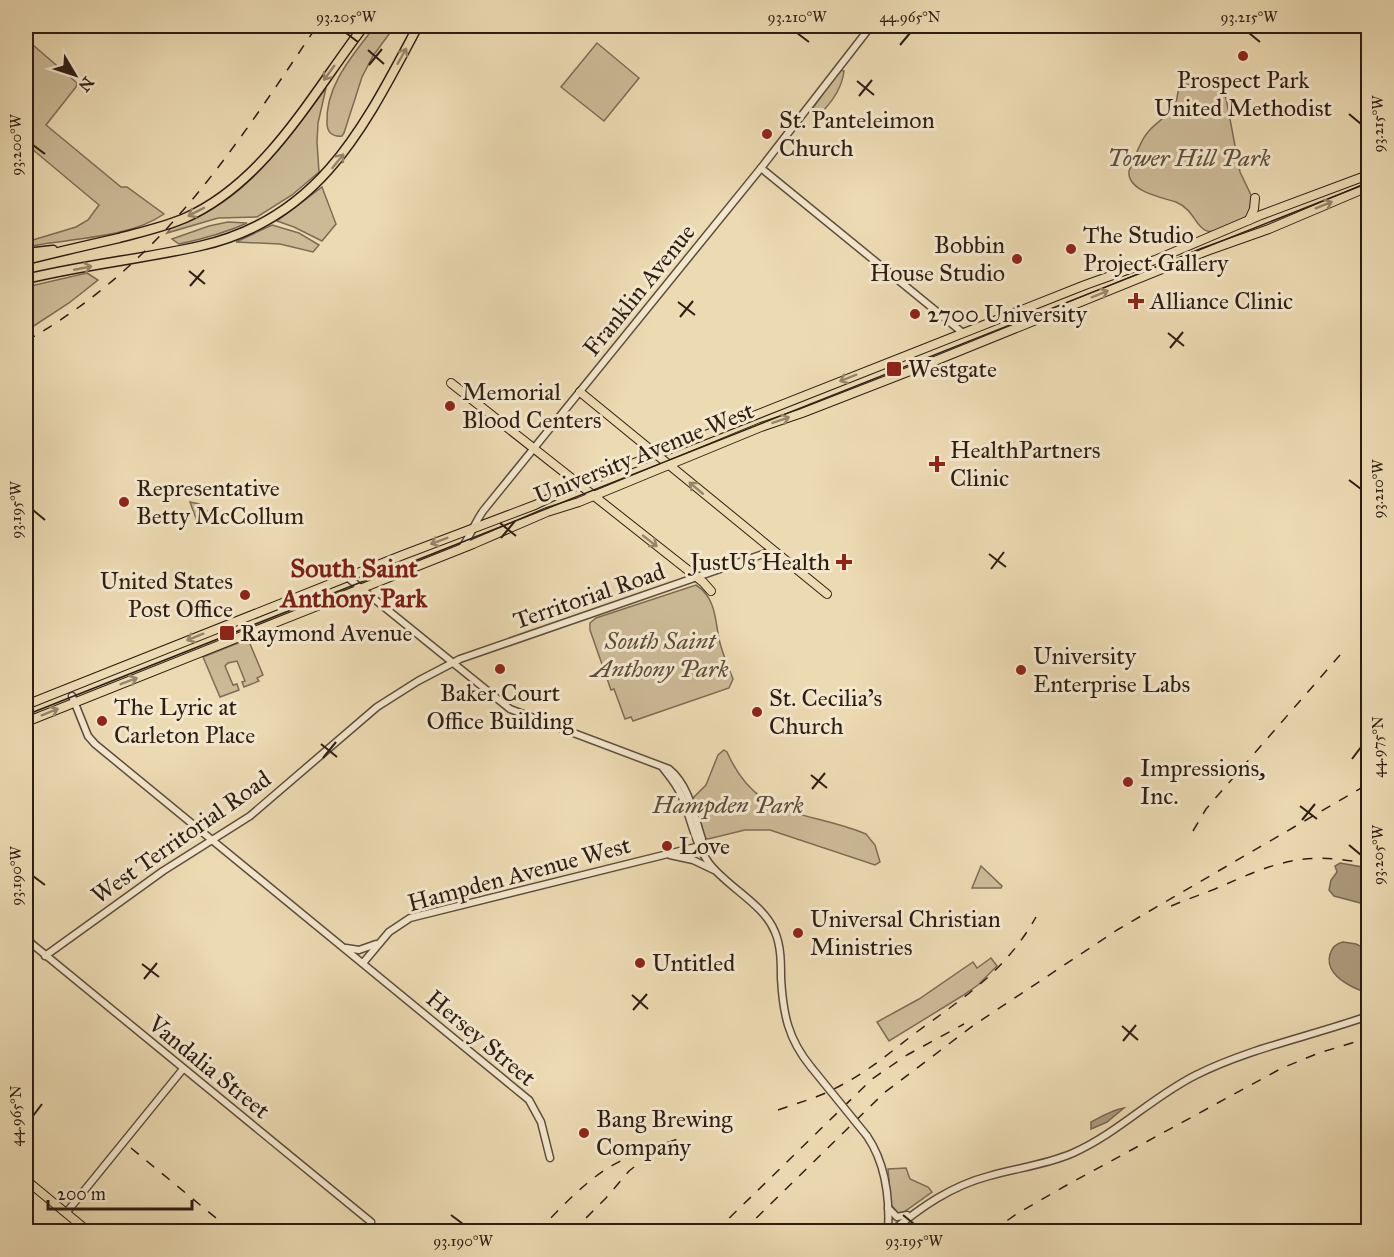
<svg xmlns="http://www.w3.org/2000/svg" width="1394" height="1257" font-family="'IM FELL Great Primer',serif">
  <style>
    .green { fill: #ccba97; stroke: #7c6c55; stroke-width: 1.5 }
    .water { fill: #ab9a7c; stroke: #796852; stroke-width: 1.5 }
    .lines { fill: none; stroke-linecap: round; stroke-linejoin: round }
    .minor-casing { stroke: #5d4d3b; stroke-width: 9 }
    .major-casing { stroke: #2d1e13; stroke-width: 10 }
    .highway-casing { stroke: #2d1e13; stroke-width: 11 }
    .minor { stroke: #f3e7cd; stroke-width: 6 }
    .major { stroke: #ecdab2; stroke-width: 8 }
    .highway { stroke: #ecdab2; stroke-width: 8 }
    .tram { stroke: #2d1e13; stroke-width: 1.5 }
    .rail { stroke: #2d1e13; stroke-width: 1.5; stroke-dasharray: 10 10; stroke-linecap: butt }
    .minor-bridge-casing { stroke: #5d4d3b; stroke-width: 9; stroke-linecap: butt }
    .minor-bridge { stroke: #f3e7cd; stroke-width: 6 }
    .oneway { stroke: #96856a }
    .ticks { fill: none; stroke: #2d1e13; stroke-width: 2 }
    .poi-dot { fill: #8f2418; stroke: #f3e7cd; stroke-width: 2 }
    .labels { text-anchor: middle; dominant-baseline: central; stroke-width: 6; stroke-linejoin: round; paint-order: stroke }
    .poi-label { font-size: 24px; fill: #2d1e13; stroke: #f3e7cd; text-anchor: start }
    .park-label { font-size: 24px; font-style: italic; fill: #5d4d3b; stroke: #f3e7cd }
    .street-label { font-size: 24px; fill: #2d1e13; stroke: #f3e7cd }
    .neighbourhood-label { font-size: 26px; font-weight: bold; fill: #7a1f14; stroke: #f3e7cd }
    .neatline { fill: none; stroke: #2d1e13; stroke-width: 2 }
    .ticks-label { font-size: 15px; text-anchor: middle; fill: #2d1e13 }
  </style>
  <rect width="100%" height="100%" fill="#ecdab2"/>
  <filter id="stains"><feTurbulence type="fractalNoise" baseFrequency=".00333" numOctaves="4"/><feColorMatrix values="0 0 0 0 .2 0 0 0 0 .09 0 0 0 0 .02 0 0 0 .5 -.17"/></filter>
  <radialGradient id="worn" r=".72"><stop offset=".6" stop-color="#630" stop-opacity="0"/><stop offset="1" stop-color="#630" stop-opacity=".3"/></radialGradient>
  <g class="green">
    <path d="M375,26H395L373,56L362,77L344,133L342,136C332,137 327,132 327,123C325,85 354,54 375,26Z"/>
    <path d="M26,39L77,83L76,87L46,125L121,187H127L164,214C128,239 69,238 26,247V242L76,227L88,220L99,205L26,144Z"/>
    <polygon points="597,43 639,78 604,121 561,87"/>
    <path d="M840,70L844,71C842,88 833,101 821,113L813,114V108Z"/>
    <path d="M1185,84C1200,86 1216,84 1226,98L1240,172L1251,195L1253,207C1245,220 1242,221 1228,227C1193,243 1202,213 1176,202C1160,197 1127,191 1129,171C1135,159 1139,142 1148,132C1156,122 1169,116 1175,104C1180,96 1174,89 1185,84Z"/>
    <path d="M326,88L318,123L317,142L319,172L292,195L257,217L218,218L167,233L171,228C245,203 281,147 326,88Z"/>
    <polygon points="322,187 336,224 322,241 294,227 277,221"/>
    <path d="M228,222L247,223C225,233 203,239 179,244L172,239L209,226Z"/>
    <polygon points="272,225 299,233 319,245 313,252 280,244 236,242"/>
    <polygon points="87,273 98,280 69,303 26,331 26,287"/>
    <polygon points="190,502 199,504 214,517 198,524"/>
    <path d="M696,585C716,598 715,619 719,639C722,653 728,666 733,679L729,688L633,721L631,717L625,719L614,689L611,690L590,630V623L596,618Z"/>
    <polygon points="248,639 263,675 257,678 259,681 244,687 242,682 245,681 237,661 228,663 225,666 233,685 237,684 239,690 220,697 203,657"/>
    <path d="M724,750L727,752C758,822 806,809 866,834L875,845L880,862L875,865L770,830H745L708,839L705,838L691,800L706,785L718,755Z"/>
    <polygon points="981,866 1002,886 1001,888 972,888"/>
    <polygon points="991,958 997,966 978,985 962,996 889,1041 877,1022 919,999 973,962 977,968"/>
    <polygon points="906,1168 910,1179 928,1187 932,1192 904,1212 898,1213 891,1205 888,1169"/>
  </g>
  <g class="water">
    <polygon points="1340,863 1368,868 1368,905 1334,896 1329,890 1331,880 1337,872 1335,866"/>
    <path d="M1343,942L1356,944L1368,950V992C1358,991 1341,982 1334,973C1325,962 1329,945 1343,942Z"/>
    <path d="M1124,1108L1107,1122L1091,1129V1122C1100,1117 1112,1110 1124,1108Z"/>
  </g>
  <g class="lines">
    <g class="minor-casing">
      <g id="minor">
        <polyline points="761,168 963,333"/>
        <path d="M461,549C470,537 474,524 483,511L761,168L871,26"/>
        <path d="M347,577L510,709L669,769C689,785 694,815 702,839L700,846"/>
        <polyline points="72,696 88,736 95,744 529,1100 541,1122 550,1158"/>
        <path d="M663,768C670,777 677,785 681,795C691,817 694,843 709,863C727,887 764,904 775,932C781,946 781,963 781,978C783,1014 788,1039 811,1067"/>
        <polyline points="670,855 693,860 714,870"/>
        <polyline points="26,939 371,1222"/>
        <polyline points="346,948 359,950 376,944"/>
        <polyline points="45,956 163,871 250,816 377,707 418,681 460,659 772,551"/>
        <polyline points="363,963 389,932 410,918 700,846"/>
        <path d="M867,1136C886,1164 890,1198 888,1232"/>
        <polyline points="888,1208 897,1217 907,1215"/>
        <polyline points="66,1213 183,1069"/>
        <path d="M891,1232C921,1207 951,1186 989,1176C1017,1168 1045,1165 1073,1153C1118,1133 1152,1097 1196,1075C1250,1048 1312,1036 1368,1016"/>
      </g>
    </g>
    <g class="major-casing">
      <g id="major">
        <polyline points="1249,220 1254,209 1255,198"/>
        <polyline points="451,383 703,582 711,591"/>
        <polyline points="580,392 827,594"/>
        <polyline points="26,705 403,555 535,505 571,488 1085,285 1155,260 1261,215 1368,175"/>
        <polyline points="26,722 473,544 547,512 579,502 761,427 802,413 910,371 1204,252 1269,229 1368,187"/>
        <polyline points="26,1180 89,1232"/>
      </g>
    </g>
    <g class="highway-casing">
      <g id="highway">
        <polyline points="26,253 53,250"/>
        <path d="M26,260C57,252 88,245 119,238C141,232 164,227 185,218C266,182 312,94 364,26"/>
        <path d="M26,279C83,265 142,259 200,246C321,219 365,125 418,26"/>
      </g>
    </g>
    <use href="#minor" class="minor"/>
    <use href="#major" class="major"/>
    <use href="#highway" class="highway"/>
    <polyline class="tram" points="26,715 1368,183"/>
    <g class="rail">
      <path d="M26,341C161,265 233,150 317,26"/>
      <polyline points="1193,831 1206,809 1340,655"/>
      <path d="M1171,906C1185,900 1200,895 1215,889C1274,863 1303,850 1368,864"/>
      <path d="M778,1110C797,1103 817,1098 834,1089C866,1073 887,1055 914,1034C963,998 1005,972 1036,917"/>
      <polyline points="131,1148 233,1232"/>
      <path d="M537,1232C556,1213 574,1193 595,1177C620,1157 654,1147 684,1137"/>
      <polyline points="572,1232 606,1198 629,1171 648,1156"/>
      <polyline points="715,1232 872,1079 907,1055 964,1024"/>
      <polyline points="742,1232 884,1093 974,1025 1117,930 1368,784"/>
      <polyline points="991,1232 1018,1213 1067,1185 1282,1068 1319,1053 1368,1038"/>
    </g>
    <g class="minor-bridge-casing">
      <polyline id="minor-bridge" points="811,1067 867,1136"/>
    </g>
    <use href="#minor-bridge" class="minor-bridge"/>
  </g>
  <defs><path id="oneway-shaft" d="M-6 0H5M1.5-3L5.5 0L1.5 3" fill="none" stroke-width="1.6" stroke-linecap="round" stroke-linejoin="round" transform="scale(1.5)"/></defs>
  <g class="oneway">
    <use href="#oneway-shaft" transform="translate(402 56) rotate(-60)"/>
    <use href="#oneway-shaft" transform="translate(329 73) rotate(126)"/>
    <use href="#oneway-shaft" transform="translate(338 161) rotate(-51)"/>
    <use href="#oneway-shaft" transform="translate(1324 205) rotate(-22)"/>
    <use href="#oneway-shaft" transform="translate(196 212) rotate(153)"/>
    <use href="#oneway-shaft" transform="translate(83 268) rotate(-11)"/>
    <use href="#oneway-shaft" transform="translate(1100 294) rotate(-22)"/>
    <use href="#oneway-shaft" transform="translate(848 378) rotate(158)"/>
    <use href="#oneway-shaft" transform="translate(781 420) rotate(-19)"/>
    <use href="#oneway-shaft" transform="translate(696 488) rotate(-140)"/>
    <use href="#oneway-shaft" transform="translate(439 541) rotate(159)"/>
    <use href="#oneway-shaft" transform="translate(650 541) rotate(38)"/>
    <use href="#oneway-shaft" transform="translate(195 637) rotate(158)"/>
    <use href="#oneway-shaft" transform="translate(129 681) rotate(-21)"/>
    <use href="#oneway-shaft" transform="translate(50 712) rotate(-22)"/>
  </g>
  <path class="ticks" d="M346,33L358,42M797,33L809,42M1249,33L1260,42M900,45L910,33M368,50L384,64M369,65L382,49M857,81L874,95M859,96L872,80M1349,114L1361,124M33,145L45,154M189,271L205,284M190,286L204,270M678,302L695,315M680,317L693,301M1168,333L1184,346M1170,348L1183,332M1349,480L1361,489M33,510L45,520M500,523L516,536M501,538L515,521M989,554L1006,567M991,569L1004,552M321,744L337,757M323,758L336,742M1352,759L1361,747M811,775L827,788M812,789L825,773M1300,806L1317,819M1302,820L1315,804M1349,845L1361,855M33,876L45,885M142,964L159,977M144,979L157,963M632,995L648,1009M633,1010L647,994M1122,1026L1138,1040M1123,1041L1136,1025M33,1116L42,1104M451,1215L463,1224M903,1215L914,1224"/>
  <g class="poi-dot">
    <circle cx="1243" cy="56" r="6"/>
    <circle cx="767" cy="134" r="6"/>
    <circle cx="1071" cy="249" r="6"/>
    <circle cx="1017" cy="259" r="6"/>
    <path d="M1133 292h6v6h6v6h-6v6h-6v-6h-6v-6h6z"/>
    <circle cx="915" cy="314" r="6"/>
    <rect x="886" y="361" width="16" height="16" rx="3"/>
    <circle cx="450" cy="406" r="6"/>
    <path d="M934 455h6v6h6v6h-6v6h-6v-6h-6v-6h6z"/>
    <circle cx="124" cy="502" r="6"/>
    <path d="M841 553h6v6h6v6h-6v6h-6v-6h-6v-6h6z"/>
    <circle cx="245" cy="595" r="6"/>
    <rect x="219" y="625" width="16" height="16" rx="3"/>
    <circle cx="500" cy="669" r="6"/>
    <circle cx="1021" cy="670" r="6"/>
    <circle cx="757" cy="712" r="6"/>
    <circle cx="102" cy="721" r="6"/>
    <circle cx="1128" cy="782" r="6"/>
    <circle cx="667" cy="846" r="6"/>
    <circle cx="798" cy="933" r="6"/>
    <circle cx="640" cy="963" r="6"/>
    <circle cx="584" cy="1133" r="6"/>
  </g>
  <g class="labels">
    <g class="poi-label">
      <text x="1243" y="80" text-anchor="middle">Prospect Park<tspan x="1243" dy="28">United Methodist</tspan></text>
      <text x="779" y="120">St. Panteleimon<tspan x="779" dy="28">Church</tspan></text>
      <text x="1083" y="235">The Studio<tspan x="1083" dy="28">Project Gallery</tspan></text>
      <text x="1005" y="245" text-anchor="end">Bobbin<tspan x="1005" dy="28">House Studio</tspan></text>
      <text x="1150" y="301">Alliance Clinic</text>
      <text x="927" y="314">2700 University</text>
      <text x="908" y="369">Westgate</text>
      <text x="462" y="392">Memorial<tspan x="462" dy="28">Blood Centers</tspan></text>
      <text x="950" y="450">HealthPartners<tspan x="950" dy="28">Clinic</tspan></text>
      <text x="136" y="488">Representative<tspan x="136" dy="28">Betty McCollum</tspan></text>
      <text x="830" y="562" text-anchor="end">JustUs Health</text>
      <text x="233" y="581" text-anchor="end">United States<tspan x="233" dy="28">Post Office</tspan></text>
      <text x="240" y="633">Raymond Avenue</text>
      <text x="1033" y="656">University<tspan x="1033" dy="28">Enterprise Labs</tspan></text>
      <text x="500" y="693" text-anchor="middle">Baker Court<tspan x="500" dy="28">Office Building</tspan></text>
      <text x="769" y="698">St. Cecilia's<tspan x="769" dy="28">Church</tspan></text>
      <text x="114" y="707">The Lyric at<tspan x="114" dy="28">Carleton Place</tspan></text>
      <text x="1140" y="768">Impressions,<tspan x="1140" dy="28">Inc.</tspan></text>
      <text x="679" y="846">Love</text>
      <text x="810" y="919">Universal Christian<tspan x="810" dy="28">Ministries</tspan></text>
      <text x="652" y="963">Untitled</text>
      <text x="596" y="1119">Bang Brewing<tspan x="596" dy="28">Company</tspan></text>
    </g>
    <g class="park-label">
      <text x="1189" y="158">Tower Hill Park</text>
      <text x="660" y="641">South Saint<tspan x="660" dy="28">Anthony Park</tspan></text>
      <text x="728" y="805">Hampden Park</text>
    </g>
    <g class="street-label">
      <text transform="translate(639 290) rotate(-51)">Franklin Avenue</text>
      <text transform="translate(644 453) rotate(-22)">University Avenue West</text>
      <text transform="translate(589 596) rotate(-19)">Territorial Road</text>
      <text transform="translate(181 837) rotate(-35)">West Territorial Road</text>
      <text transform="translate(519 874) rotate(-15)">Hampden Avenue West</text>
      <text transform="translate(481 1038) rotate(40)">Hersey Street</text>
      <text transform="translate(209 1067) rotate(39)">Vandalia Street</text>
    </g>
    <g class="neighbourhood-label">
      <text x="354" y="568">South Saint<tspan x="354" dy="30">Anthony Park</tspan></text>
    </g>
  </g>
  <rect width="1394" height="1257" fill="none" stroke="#ecdab2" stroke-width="66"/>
  <g transform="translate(75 75) rotate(129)" stroke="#f3e7cd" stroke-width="4.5" paint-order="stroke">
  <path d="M0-4.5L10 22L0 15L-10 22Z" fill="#2d1e13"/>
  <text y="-9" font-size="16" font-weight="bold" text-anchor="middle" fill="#2d1e13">N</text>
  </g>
  <path d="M48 1200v9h144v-9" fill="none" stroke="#2d1e13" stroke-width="3"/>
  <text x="57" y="1200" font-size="18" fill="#2d1e13" stroke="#f3e7cd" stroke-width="4.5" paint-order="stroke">200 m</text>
  <rect x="33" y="33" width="1328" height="1191" class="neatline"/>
  <g class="ticks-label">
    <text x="346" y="22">93.205°W</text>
    <text x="797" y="22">93.210°W</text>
    <text x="910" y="22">44.965°N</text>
    <text x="1249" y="22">93.215°W</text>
    <text transform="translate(1378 124) rotate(-90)" y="5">93.215°W</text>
    <text transform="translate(16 145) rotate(-90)" y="5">93.200°W</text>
    <text transform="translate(1378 489) rotate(-90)" y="5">93.210°W</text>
    <text transform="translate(16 510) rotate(-90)" y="5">93.195°W</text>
    <text transform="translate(1378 747) rotate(-90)" y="5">44.975°N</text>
    <text transform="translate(1378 855) rotate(-90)" y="5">93.205°W</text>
    <text transform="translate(16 876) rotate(-90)" y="5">93.190°W</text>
    <text transform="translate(16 1116) rotate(-90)" y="5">44.965°N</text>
    <text x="463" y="1246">93.190°W</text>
    <text x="914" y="1246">93.195°W</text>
  </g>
  <rect width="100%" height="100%" filter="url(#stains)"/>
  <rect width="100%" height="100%" fill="url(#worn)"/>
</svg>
